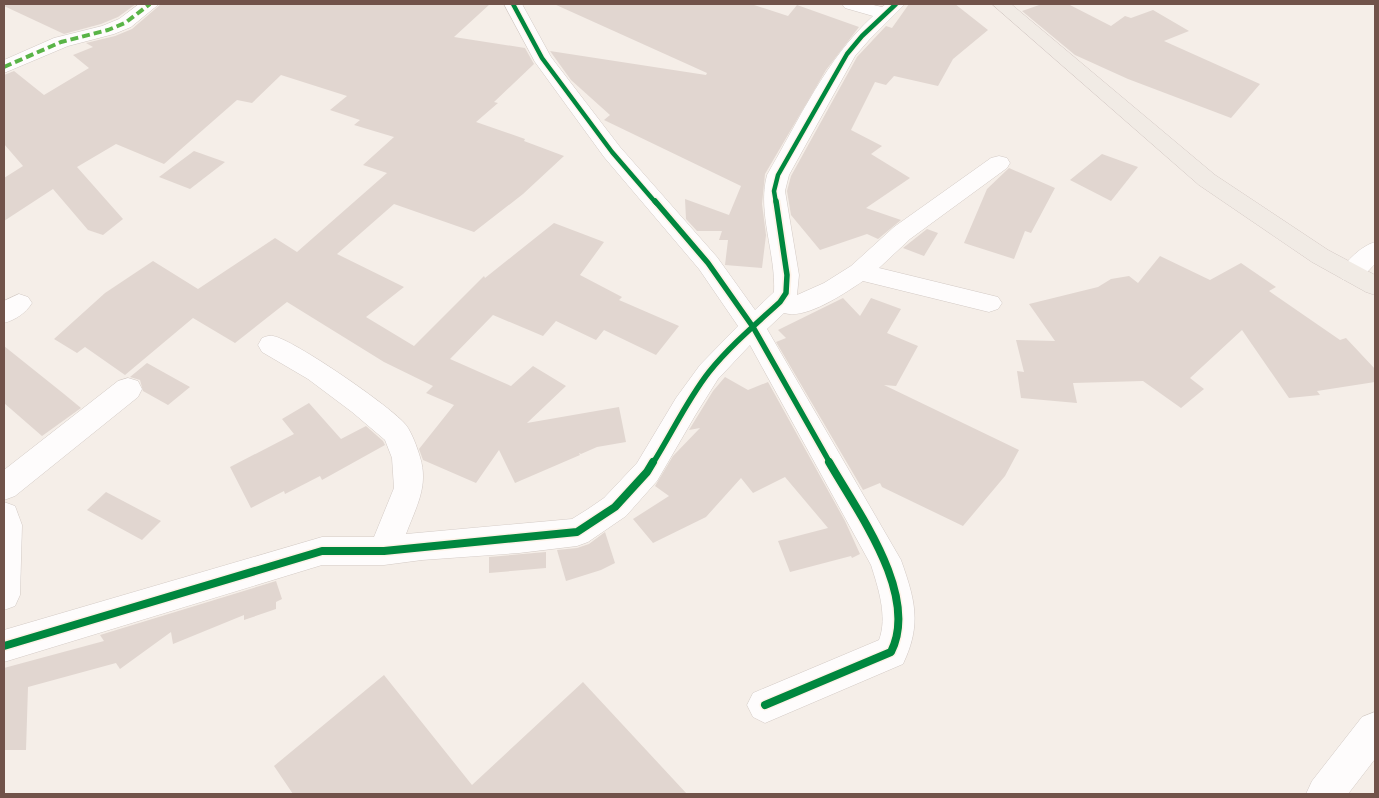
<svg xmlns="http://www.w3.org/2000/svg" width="1379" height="798" font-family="'Space Grotesk',sans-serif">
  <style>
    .building { fill: #e1d6d0 }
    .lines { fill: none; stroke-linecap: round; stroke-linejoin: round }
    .minor-casing { stroke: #d3cac5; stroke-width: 1 }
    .major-casing { stroke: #d4c9c5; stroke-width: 1 }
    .minor { fill: #fefcfc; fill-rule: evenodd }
    .major { fill: #f1ebe5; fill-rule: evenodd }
    .quiet { stroke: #59b447; stroke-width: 4; stroke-dasharray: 8 4; stroke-linecap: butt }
    .cycleway-far2-casing { stroke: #fef2e7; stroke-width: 7 }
    .cycleway-far1-casing { stroke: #fef2e7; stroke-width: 9 }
    .cycleway-casing { stroke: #fef2e7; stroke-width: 11 }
    .cycleway-far2 { stroke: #00873e; stroke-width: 4.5 }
    .cycleway-far1 { stroke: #00873e; stroke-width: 5.5 }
    .cycleway { stroke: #00873e; stroke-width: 8 }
  </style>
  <rect width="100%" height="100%" fill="#f5eee8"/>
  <g class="building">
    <polygon points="4,4 136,4 118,17 101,24 64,34 4,6"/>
    <polygon points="161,4 490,4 454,37 525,48 534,64 494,102 498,103 476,122 525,139 524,141 564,156 523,194 474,232 394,204 337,254 404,287 366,317 414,346 484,276 485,278 554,223 604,242 580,275 622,297 619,300 679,326 656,355 604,330 596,340 556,321 543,336 493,315 450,359 511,386 533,366 566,386 527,423 619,407 626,442 597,447 581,454 579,453 580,455 515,483 499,450 476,483 423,460 419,449 454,405 426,393 433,386 384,362 287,302 235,343 193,318 125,375 85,347 77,353 54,339 105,293 153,261 198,289 275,238 297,252 387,173 363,165 394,137 354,125 360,120 330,110 347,96 281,75 252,103 237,100 164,164 116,144 77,167 123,219 103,235 88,230 53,189 4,221 4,178 23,166 4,144 4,75 14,71 44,95 89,68 73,55 93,47 86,43 115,36 132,29"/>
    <polygon points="554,4 751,4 788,16 797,5 859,27 826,70 765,174 762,204 766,235 762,268 725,265 728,240 719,240 722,231 697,231 686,219 685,199 729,215 741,186 604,120 610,115 571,80 550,51 706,75 707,73"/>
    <polygon points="909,4 955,4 988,30 953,59 938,86 894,76 886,85 875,82 851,130 882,146 871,154 910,178 866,208 901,220 878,239 867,234 820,250 791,215 787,191 791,176 857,57 886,26 892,28"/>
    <polygon points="1042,4 1068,4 1111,26 1125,16 1131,18 1153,10 1189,31 1164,41 1260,84 1231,118 1128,79 1075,55 1022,11"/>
    <polygon points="194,151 225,162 190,189 159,177"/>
    <polygon points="1102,154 1138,167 1111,201 1070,180"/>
    <polygon points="1009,168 1055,188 1031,233 1025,231 1014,259 964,243 987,189"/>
    <polygon points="927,229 938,233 924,256 903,248"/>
    <polygon points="1160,256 1210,280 1241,263 1276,287 1269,291 1340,340 1346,338 1375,369 1375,382 1317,391 1320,395 1289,398 1242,330 1190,378 1204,389 1181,408 1143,381 1073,383 1077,403 1021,398 1017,371 1024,372 1016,340 1055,341 1029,304 1098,287 1111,279 1129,276 1138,283"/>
    <polygon points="843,298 860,316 871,298 901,309 887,333 918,346 896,386 884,385 1019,450 1005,476 963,526 882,487 880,483 863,490 776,342 786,338 778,330"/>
    <polygon points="4,346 64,394 81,408 42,436 4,403"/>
    <polygon points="147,363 190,387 168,405 143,391 140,380 130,377"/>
    <polygon points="725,377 748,390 768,382 845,521 860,554 852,558 851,556 790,572 778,541 828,528 785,477 753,493 741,478 706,517 653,543 633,519 669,496 655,486 673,456 700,428 689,430 713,391"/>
    <polygon points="309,403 341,439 366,426 383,441 385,445 322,480 320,476 285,494 284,491 251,508 230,467 294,434 282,419"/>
    <polygon points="106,492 125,502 161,521 142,540 87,510"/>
    <polygon points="605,532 615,563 601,570 566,581 557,550 577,548 589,544"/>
    <polygon points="546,552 546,568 489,573 489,557"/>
    <polygon points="276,581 282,599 276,602 276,609 244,620 244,615 173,644 171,632 120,669 116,663 28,687 26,750 4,750 4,668 104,641 100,635"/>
    <polygon points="384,675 472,785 583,682 687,794 293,794 274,766"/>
  </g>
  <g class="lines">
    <g class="minor-casing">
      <g id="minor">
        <polygon points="139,4 159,4 131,27 114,34 68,46 4,73 4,60 54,38 102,26 119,19"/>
        <path d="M504,4H522L551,57L620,147L717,257L755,310L774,292C776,253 757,213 767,175C799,120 826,59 873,16L845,8L842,4H869L882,7L886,4H905L869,40L855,56L789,175L785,191L799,275L797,295L824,283L851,266L894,227L991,158L999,156L1007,158L1010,163L1007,168L910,239L879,268L998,297L1002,303L998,309L989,312L863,281C845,293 806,320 784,313L767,329L901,560C915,600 922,624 903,664L765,723L753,717L747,705L753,693L879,640C888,617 878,587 871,565L750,345L718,379L696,414L657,481L626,516L588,542L577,546L519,553L422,560L384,565H322L4,662V630L322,537H374L394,488L392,458L385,440L352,412L308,379L262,352L258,345L262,338C265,337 269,335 273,336C293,339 393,408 406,425C412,433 417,447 420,457C429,486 416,507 406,534L572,519L588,509L604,498L637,463L676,398L700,365L738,326L699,269L604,157L535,62Z"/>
        <path d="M1375,242V264C1364,275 1359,284 1342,279L1339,273C1346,261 1361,246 1375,242Z"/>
        <path d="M19,294L28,297L32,303C26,313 15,320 4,323V301Z"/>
        <polygon points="128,378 138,381 142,389 138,397 15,496 4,500 4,470 118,381"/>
        <polygon points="4,502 15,506 22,525 20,595 15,606 4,610"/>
        <polygon points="1375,712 1375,759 1348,794 1306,794 1312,781 1362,717"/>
      </g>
    </g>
    <g class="major-casing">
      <polygon id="major" points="992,4 1011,4 1215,175 1328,250 1375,275 1375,295 1366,292 1312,262 1199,185"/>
    </g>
    <use href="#minor" class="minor"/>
    <use href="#major" class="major"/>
    <polyline class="quiet" points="4,67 61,42 108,30 125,23 150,4"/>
    <g class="cycleway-far2-casing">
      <g id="cycleway-far2">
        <polyline points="513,4 542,58 612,152 656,203"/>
        <polyline points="776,203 774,191 778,175 847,54 862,36 896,4"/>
      </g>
    </g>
    <g class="cycleway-far1-casing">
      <g id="cycleway-far1">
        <polyline points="655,201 708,263 753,327 830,463"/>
        <path d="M653,463C672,433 687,400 709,372C730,346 756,324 780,302L786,293L787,275L776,201"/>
      </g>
    </g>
    <g class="cycleway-casing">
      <g id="cycleway">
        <polyline points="4,646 322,551 384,551 577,532 615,507 647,472 653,462"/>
        <path d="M765,705L891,652C920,595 857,511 829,462"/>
      </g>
    </g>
    <use href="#cycleway-far2" class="cycleway-far2"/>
    <use href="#cycleway-far1" class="cycleway-far1"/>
    <use href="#cycleway" class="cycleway"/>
  </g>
  <rect width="1379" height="798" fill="none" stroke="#71534a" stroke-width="10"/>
</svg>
